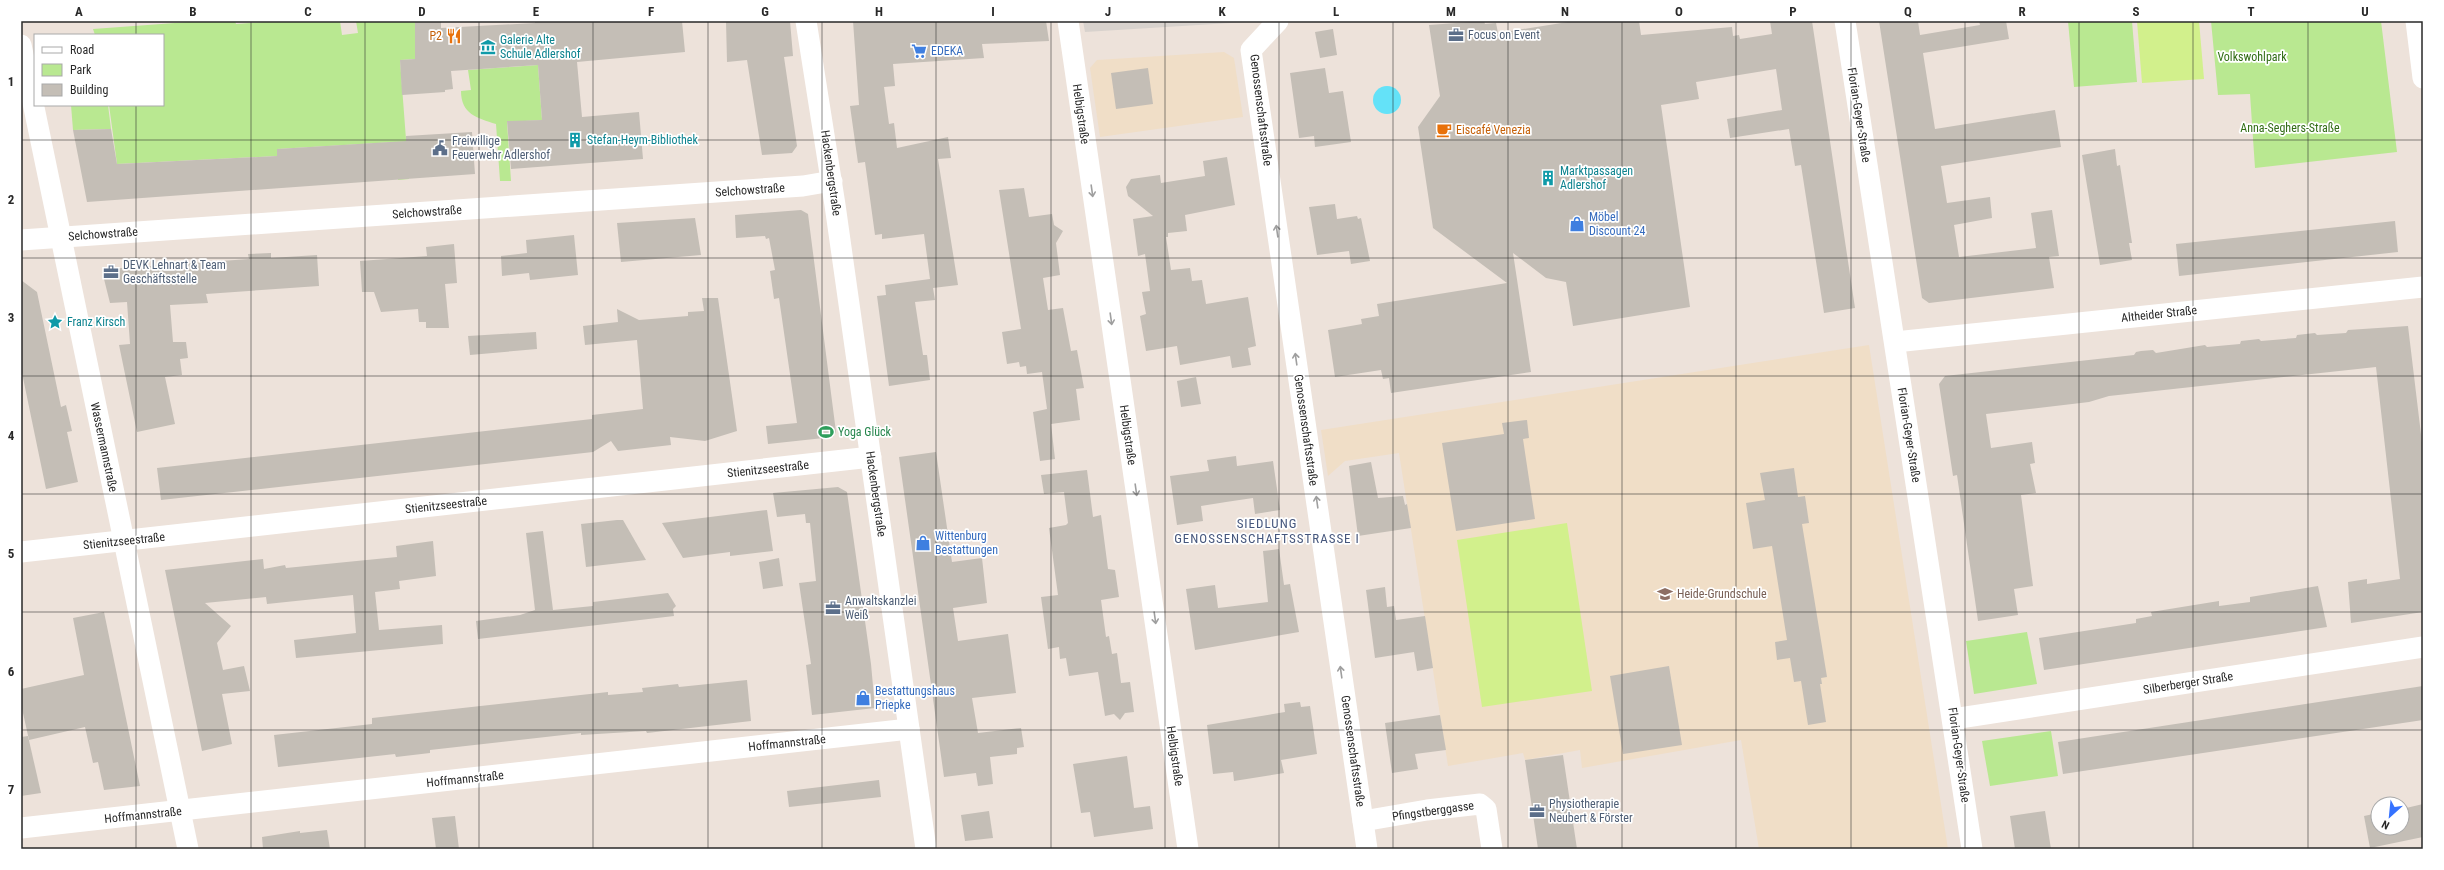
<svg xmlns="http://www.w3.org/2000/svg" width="2444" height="870" font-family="'Roboto Condensed',sans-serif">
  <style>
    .education { fill: #f0dec7 }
    .green { fill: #b9e891 }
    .pitch { fill: #d2f08c }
    .plaza { fill: #d8d2cd }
    .water { fill: #64e2f8 }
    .building { fill: #c4beb6 }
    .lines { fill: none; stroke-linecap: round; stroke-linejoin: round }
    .street { stroke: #fff; stroke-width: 21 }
    .oneway { stroke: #9f9f9f }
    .grid { fill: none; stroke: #292929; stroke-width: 1; stroke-opacity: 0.55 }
    .labels { text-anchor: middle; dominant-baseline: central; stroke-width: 3.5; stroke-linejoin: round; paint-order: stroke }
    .service-label { font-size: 12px; fill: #4e5e75; stroke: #fff; text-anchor: start }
    .food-label { font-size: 12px; fill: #c56008; stroke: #fff; text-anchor: end }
    .culture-label { font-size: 12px; fill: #0d838f; stroke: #fff; text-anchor: start }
    .shop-label { font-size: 12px; fill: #366cbe; stroke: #fff; text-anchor: start }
    .park-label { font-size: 12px; fill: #306c14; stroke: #fff }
    .street-label { font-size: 12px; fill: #292929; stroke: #fff }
    .leisure-label { font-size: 12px; fill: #27864d; stroke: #fff; text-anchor: start }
    .education-label { font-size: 12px; fill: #785e54; stroke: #fff; text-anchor: start }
    .neighbourhood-label { font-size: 13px; letter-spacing: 1px; fill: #46577d; stroke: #fff }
    .neatline { fill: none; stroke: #292929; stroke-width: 1.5 }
    .grid-label { font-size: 13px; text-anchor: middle; font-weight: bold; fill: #292929 }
  </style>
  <rect width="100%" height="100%" fill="#ede2da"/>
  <g class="education">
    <polygon points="1224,52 1234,58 1243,117 1100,137 1090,68 1097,60"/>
    <polygon points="1869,345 1948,849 1759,849 1741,740 1582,768 1580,750 1525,760 1523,753 1448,766 1399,453 1345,461 1328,476 1321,430"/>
  </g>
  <g class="green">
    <polygon points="202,21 235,21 236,24 277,21 340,21 342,35 358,33 356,21 415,21 415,59 400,60 409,179 398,180 395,142 277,149 277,156 117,164 109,105 163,105 163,35 95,35 93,29"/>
    <polygon points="2068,21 2132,21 2137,82 2074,87"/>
    <polygon points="2211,21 2381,21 2397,152 2255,168 2250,94 2218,95"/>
    <path d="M538,65L542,120L507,122L511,181H500L496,124C477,118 461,114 461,91L471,90L468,70Z"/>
    <polygon points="71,105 108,105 111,129 73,130"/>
    <polygon points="2027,632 2037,684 1974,694 1966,641"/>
    <polygon points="2051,731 2058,776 1990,786 1982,741"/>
  </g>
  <g class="pitch">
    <polygon points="2137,21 2199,21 2204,79 2142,83"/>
    <polygon points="1567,523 1592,691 1482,707 1457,540"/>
  </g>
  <polygon class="plaza" points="1083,21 1263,21 1085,32"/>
  <circle class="water" cx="1387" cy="100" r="14"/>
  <g class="building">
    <polygon points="415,21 441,21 441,28 535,23 535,21 682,21 685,52 577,62 582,117 639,112 643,159 511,169 507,121 542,120 538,65 451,71 453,89 445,90 445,92 402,95 400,60 415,59"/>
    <polygon points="726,21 790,21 793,56 784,57 797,146 792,153 762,155 747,60 727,62"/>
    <polygon points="853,21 1046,21 1049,41 982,44 984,58 893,64 895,86 884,87 889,124 894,123 897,148 948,137 951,158 938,159 958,285 933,288 935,300 915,302 923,355 927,355 930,380 889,386 877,296 886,295 885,285 930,279 924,234 882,239 882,234 875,235 865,162 858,163 850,106 859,105"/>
    <polygon points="1484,21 1485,24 1496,23 1498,33 1574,21 1639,21 1641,35 1732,27 1733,36 1739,35 1740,39 1772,34 1770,21 1812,21 1855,308 1824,313 1801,165 1795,166 1789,129 1730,138 1727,119 1782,110 1776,69 1696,82 1699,99 1661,105 1690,307 1573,326 1566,282 1546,278 1513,253 1531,372 1391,393 1389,378 1383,379 1381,370 1335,377 1328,330 1362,324 1361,319 1379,316 1377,304 1507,283 1433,228 1418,127 1440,96 1429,25"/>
    <polygon points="1879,21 1918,21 1920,35 1980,25 1979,21 2006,21 2009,39 1923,53 1935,129 2055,110 2061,147 1941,166 1947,203 1990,197 1992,218 1954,225 1959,257 2036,248 2031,213 2052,210 2059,256 2049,257 2054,288 1929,303 1922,298"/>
    <polygon points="1333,29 1337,55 1320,58 1315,32"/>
    <polygon points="1148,68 1153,104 1116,109 1111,73"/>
    <polygon points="1325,68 1329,93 1343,91 1351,142 1315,147 1314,136 1299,138 1290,73"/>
    <polygon points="111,129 117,164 277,156 277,149 406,141 406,136 472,132 475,174 87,202 73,130"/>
    <polygon points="2115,149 2117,166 2120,165 2132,243 2129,243 2132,260 2100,265 2082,155"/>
    <polygon points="1227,157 1235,205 1185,215 1187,231 1168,233 1168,237 1166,237 1171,270 1190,268 1192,281 1202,280 1206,304 1248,297 1256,346 1248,348 1251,365 1232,368 1230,356 1180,365 1177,346 1146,351 1140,316 1146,314 1142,292 1150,291 1145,254 1138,256 1133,219 1153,216 1128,196 1126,187 1131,179 1160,175 1161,183 1205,176 1203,161"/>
    <polygon points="1024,188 1029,217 1052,214 1054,225 1063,231 1056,243 1060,275 1043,278 1048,310 1063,308 1071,351 1077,350 1084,388 1076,389 1080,420 1051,424 1055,459 1040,461 1033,412 1047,409 1042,372 1027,374 1026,366 1020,367 1019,362 1007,364 1002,332 1021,329 999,190"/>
    <polygon points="1335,204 1337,219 1357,216 1358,219 1361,218 1370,261 1351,264 1349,251 1317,255 1309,207"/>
    <polygon points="801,210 808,214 836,432 833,437 768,444 766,426 797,423 779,298 774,299 770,271 775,270 769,238 766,239 765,236 736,238 735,215"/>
    <polygon points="695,218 701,255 621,262 617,223"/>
    <polygon points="2395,221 2398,252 2179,276 2176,244"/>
    <polygon points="574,235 578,275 530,280 529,273 502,276 501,256 527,253 526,240"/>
    <polygon points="454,244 457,283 445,284 449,328 426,328 426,322 419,322 418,309 381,312 374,292 362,292 360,261 427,256 426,247"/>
    <polygon points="271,253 271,258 317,255 319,286 206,294 208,303 170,305 173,342 186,342 188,358 180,359 182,375 165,377 175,424 137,432 119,345 130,344 127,302 110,303 103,275 108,269 249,259 248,254"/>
    <polygon points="21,280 37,292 61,407 66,405 72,431 67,432 78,482 46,489 21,368"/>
    <polygon points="702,298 718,298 737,431 705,441 670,437 671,445 618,451 611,441 593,452 161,500 157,468 592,419 592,415 643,409 637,340 585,345 583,326 618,322 617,309 639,320 688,316 688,312 704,311"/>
    <polygon points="2408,326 2423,451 2423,612 2351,623 2348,582 2367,579 2367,584 2400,579 2376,367 2109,396 2089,402 1986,414 1991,448 2032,442 2035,463 2030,464 2036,493 2021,495 2033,586 2014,589 2018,615 1978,621 1957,475 1953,476 1939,384 1945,376 2134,355 2136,352 2141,351 2153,350 2156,353 2205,345 2207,347 2240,344 2241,341 2259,339 2261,341 2296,338 2297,335 2315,333 2317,335 2346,333 2348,330"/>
    <polygon points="536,332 537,349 470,355 468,336"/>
    <polygon points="1196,377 1201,404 1181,407 1177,381"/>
    <polygon points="1527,420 1529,438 1523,439 1535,519 1456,531 1442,443 1504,434 1502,423"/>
    <polygon points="936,452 952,562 982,558 987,603 953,608 958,641 1008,634 1016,693 972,698 978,733 1021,728 1024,747 1017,748 1017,754 990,757 993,784 978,786 976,773 944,777 899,457"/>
    <polygon points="1236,456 1237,466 1273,461 1280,510 1255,514 1253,498 1226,502 1201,506 1203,521 1177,525 1170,476 1209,471 1207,460"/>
    <polygon points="1371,462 1378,498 1403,496 1405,505 1407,504 1411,528 1358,536 1349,466"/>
    <polygon points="1794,468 1798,497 1805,496 1809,523 1802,524 1827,677 1821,678 1822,684 1820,684 1826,722 1808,725 1801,681 1794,682 1790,658 1777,660 1775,642 1787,640 1772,546 1753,549 1746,503 1765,500 1760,473"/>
    <polygon points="1087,470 1093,517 1101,515 1108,569 1115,570 1119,597 1101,600 1106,637 1109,636 1112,654 1117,653 1121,683 1130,682 1134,712 1125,713 1120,720 1114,714 1105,716 1098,672 1069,676 1066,658 1060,659 1059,647 1048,649 1041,597 1058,595 1049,528 1066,525 1068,523 1064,492 1044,494 1041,475"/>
    <polygon points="838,487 847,492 871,664 875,708 812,715 806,665 811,664 799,583 816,581 810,523 806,523 805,514 777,517 773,493"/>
    <polygon points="767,510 773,551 730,556 730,552 683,558 662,523"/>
    <polygon points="617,520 623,520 646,560 586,567 581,524"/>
    <polygon points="543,531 553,610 593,606 593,602 668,593 676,606 673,609 674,616 478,639 476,621 520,615 535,610 526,533"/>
    <polygon points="433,541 436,576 399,581 400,589 375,592 379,630 442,625 443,644 296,658 294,640 356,633 353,595 267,604 266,597 205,603 231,626 217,643 223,670 244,666 250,691 222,694 232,744 202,751 165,570 263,559 264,569 285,565 286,568 397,557 396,546"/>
    <polygon points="1279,549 1284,585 1290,584 1299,632 1195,650 1186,589 1215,585 1218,608 1268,602 1263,551"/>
    <polygon points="779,558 783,586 763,589 759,562"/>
    <polygon points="2318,586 2327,627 2044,670 2039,638 2136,623 2136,619 2152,616 2151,612 2219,601 2219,606 2250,602 2250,597"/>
    <polygon points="1385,587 1387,607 1394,606 1396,620 1425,616 1433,668 1417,671 1414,652 1375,658 1366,590"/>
    <polygon points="104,612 140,786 104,790 98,762 93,763 85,727 29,740 21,704 21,689 84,675 73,618"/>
    <polygon points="1669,666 1682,745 1623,754 1610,676"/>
    <polygon points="747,680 751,721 647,733 646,731 581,735 581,733 430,750 430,753 396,757 395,754 278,767 274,735 372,724 372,718 608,692 608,695 643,692 642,688 678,684 679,687"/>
    <polygon points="2423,686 2423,720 2063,774 2058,742"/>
    <polygon points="1300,702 1301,707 1310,706 1317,754 1281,760 1284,773 1234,781 1233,772 1213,774 1207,725 1285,712 1284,704"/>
    <polygon points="1440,715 1446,750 1415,754 1418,769 1392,773 1385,723"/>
    <polygon points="28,736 41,793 21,796 21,737"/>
    <polygon points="1563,755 1577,849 1538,849 1525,760"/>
    <polygon points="1127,756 1134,808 1150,806 1153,829 1094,837 1090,812 1081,813 1073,764"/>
    <polygon points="879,780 881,797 789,807 787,791"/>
    <polygon points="2423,804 2423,837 2370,848 2364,816 2378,813 2378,828 2402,828 2402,809"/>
    <polygon points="989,811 993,838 965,841 961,815"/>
    <polygon points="2045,811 2051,849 2015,849 2010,816"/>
    <polygon points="455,816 459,849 436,849 432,818"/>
    <polygon points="327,830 330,849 263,849 262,837 300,831 300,833"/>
  </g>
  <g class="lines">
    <g class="street">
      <polyline points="806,21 835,205 926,849"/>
      <polyline points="1068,21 1188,849"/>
      <polyline points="1278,21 1251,50 1367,849"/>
      <polyline points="1845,21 1972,849"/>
      <polyline points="2416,21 2423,78"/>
      <polyline points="21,45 188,849"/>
      <polyline points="21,240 803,186 832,181"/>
      <polyline points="1895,342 2423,287"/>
      <polyline points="21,552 871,457"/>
      <polyline points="1953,719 2423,647"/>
      <polyline points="1363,821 1427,810 1480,804 1486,809 1492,849"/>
      <polyline points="21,828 909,729"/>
    </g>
  </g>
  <defs><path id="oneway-shaft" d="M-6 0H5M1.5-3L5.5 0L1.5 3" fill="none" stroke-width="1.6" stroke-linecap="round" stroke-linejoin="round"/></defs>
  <g class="oneway">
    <use href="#oneway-shaft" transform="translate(1092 191) rotate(82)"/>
    <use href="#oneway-shaft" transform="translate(1277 231) rotate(-98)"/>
    <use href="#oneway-shaft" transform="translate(1111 319) rotate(82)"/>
    <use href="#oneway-shaft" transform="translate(1296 359) rotate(-98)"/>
    <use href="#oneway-shaft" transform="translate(1136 490) rotate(82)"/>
    <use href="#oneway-shaft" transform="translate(1317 502) rotate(-98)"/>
    <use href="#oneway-shaft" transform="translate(1155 618) rotate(82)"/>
    <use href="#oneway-shaft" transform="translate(1341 672) rotate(-98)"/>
  </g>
  <path class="grid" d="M136,21V35M251,21V849M365,21V849M479,21V849M593,21V849M708,21V849M822,21V849M936,21V849M1051,21V849M1165,21V849M1279,21V849M1393,21V849M1508,21V849M1622,21V849M1736,21V849M1851,21V849M1965,21V849M2079,21V849M2193,21V849M2308,21V849M136,105V849M21,140H2423M21,258H2423M21,376H2423M21,494H2423M21,612H2423M21,730H2423"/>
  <defs>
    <g id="office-bare" transform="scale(1.2)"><path d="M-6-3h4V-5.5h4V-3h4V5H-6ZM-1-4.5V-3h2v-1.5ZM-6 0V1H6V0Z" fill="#5c6f8a" stroke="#fff" stroke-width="2.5" paint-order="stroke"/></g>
    <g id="restaurant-bare" transform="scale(1.2)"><path d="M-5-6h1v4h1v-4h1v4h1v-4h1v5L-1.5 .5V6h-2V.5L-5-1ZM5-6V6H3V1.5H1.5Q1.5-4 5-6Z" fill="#e8710a" stroke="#fff" stroke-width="2.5" paint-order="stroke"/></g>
    <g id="museum-bare" transform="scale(1.2)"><path d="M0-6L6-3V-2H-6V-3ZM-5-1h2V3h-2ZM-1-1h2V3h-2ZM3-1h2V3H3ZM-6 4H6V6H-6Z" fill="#0f9aa8" stroke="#fff" stroke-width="2.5" paint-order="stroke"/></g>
    <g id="supermarket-bare" transform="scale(1.2)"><path d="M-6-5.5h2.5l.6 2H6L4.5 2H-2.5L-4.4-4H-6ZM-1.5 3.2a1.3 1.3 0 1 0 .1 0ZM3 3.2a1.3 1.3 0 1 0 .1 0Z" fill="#3f7fe0" stroke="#fff" stroke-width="2.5" paint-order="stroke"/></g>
    <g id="cafe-bare" transform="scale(1.2)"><path d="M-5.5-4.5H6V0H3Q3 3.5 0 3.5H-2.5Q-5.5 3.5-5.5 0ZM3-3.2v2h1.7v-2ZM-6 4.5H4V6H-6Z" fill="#e8710a" stroke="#fff" stroke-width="2.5" paint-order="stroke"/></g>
    <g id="building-bare" transform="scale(1.2)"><path d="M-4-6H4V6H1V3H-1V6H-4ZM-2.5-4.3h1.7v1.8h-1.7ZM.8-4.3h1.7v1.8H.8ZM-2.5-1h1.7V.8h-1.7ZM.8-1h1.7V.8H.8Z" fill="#0f9aa8" stroke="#fff" stroke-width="2.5" paint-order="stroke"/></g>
    <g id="civic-bare" transform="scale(1.2)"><path d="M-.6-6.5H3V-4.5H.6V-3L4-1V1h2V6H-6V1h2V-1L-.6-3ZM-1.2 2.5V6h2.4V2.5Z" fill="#5c6f8a" stroke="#fff" stroke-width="2.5" paint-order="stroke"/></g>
    <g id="shop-bare" transform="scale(1.2)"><path d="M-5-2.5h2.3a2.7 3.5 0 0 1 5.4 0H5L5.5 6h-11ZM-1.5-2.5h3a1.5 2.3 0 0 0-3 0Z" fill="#3f7fe0" stroke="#fff" stroke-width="2.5" paint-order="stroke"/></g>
    <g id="sight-bare" transform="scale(1.2)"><path d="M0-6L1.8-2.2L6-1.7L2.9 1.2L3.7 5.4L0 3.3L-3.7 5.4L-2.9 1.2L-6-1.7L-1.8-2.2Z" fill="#0f9aa8" stroke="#fff" stroke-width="2.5" paint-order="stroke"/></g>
    <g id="stadium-bare" transform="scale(1.2)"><path d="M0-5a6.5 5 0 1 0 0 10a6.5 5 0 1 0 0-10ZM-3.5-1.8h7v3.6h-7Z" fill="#2e9e5b" stroke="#fff" stroke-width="2.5" paint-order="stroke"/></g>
    <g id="school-bare" transform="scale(1.2)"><path d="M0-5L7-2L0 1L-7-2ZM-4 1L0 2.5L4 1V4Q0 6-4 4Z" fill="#8d6e63" stroke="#fff" stroke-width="2.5" paint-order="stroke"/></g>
  </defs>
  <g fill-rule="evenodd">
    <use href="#office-bare" x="1456" y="35"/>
    <use href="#restaurant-bare" x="454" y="36"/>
    <use href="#museum-bare" x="488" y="47"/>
    <use href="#supermarket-bare" x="919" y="51"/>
    <use href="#cafe-bare" x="1444" y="130"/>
    <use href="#building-bare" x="575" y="140"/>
    <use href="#civic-bare" x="440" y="148"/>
    <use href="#building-bare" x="1548" y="178"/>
    <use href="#shop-bare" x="1577" y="224"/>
    <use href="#office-bare" x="111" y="272"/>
    <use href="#sight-bare" x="55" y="322"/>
    <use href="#stadium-bare" x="826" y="432"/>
    <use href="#shop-bare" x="923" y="543"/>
    <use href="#school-bare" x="1665" y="594"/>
    <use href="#office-bare" x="833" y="608"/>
    <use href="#shop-bare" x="863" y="698"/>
    <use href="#office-bare" x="1537" y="811"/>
  </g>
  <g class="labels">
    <g class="service-label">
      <text x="1468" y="35">Focus on Event</text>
      <text x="452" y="141">Freiwillige<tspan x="452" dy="14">Feuerwehr Adlershof</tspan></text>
      <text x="123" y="265">DEVK Lehnart &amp; Team<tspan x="123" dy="14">Geschäftsstelle</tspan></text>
      <text x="845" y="601">Anwaltskanzlei<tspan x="845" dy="14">Weiß</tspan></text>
      <text x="1549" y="804">Physiotherapie<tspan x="1549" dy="14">Neubert &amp; Förster</tspan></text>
    </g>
    <g class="food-label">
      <text x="442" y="36">P2</text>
      <text x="1456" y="130" text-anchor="start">Eiscafé Venezia</text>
    </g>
    <g class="culture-label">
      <text x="500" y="40">Galerie Alte<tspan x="500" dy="14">Schule Adlershof</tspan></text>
      <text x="587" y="140">Stefan-Heym-Bibliothek</text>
      <text x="1560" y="171">Marktpassagen<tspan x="1560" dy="14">Adlershof</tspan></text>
      <text x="67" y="322">Franz Kirsch</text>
    </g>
    <g class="shop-label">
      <text x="931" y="51">EDEKA</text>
      <text x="1589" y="217">Möbel<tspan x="1589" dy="14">Discount 24</tspan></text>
      <text x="935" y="536">Wittenburg<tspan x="935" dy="14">Bestattungen</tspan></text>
      <text x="875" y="691">Bestattungshaus<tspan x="875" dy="14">Priepke</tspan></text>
    </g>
    <g class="park-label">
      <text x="2252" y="57">Volkswohlpark</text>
      <text x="2290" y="128">Anna-Seghers-Straße</text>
    </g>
    <g class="street-label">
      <text transform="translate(1261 110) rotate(83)">Genossenschaftsstraße</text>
      <text transform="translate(1081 114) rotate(82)">Helbigstraße</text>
      <text transform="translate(1859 115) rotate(81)">Florian-Geyer-Straße</text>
      <text transform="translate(831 173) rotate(82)">Hackenbergstraße</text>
      <text transform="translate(750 190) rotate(-4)">Selchowstraße</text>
      <text transform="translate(427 212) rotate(-4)">Selchowstraße</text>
      <text transform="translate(103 234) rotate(-4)">Selchowstraße</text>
      <text transform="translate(2159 314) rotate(-6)">Altheider Straße</text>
      <text transform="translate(1306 430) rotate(82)">Genossenschaftsstraße</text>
      <text transform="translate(1128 435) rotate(82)">Helbigstraße</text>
      <text transform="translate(1909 435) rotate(81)">Florian-Geyer-Straße</text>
      <text transform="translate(104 447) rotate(78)">Wassermannstraße</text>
      <text transform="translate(768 469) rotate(-6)">Stienitzseestraße</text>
      <text transform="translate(876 494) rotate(82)">Hackenbergstraße</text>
      <text transform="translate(446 505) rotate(-6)">Stienitzseestraße</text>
      <text transform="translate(124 541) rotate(-6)">Stienitzseestraße</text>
      <text transform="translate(2188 683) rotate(-9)">Silberberger Straße</text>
      <text transform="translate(787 743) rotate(-6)">Hoffmannstraße</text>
      <text transform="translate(1353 751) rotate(82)">Genossenschaftsstraße</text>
      <text transform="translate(1959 755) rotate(82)">Florian-Geyer-Straße</text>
      <text transform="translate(1175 756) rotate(82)">Helbigstraße</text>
      <text transform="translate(465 779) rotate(-6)">Hoffmannstraße</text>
      <text transform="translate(1433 811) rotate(-8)">Pfingstberggasse</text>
      <text transform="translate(143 815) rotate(-6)">Hoffmannstraße</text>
    </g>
    <g class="leisure-label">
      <text x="838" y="432">Yoga Glück</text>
    </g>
    <g class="education-label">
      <text x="1677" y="594">Heide-Grundschule</text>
    </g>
    <g class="neighbourhood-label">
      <text x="1267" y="523">SIEDLUNG<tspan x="1267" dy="15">GENOSSENSCHAFTSSTRASSE I</tspan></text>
    </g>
  </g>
  <rect width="2444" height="870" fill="none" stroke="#ffffff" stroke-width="44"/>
  <rect x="34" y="34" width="130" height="72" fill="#ffffff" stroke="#a9a9a9"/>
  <rect x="42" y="47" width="20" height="6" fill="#ffffff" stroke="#a9a9a9"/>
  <text x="70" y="54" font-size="12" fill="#292929">Road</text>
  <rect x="42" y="64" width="20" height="12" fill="#b9e891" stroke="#a9a9a9"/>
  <text x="70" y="74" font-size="12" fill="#292929">Park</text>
  <rect x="42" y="84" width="20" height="12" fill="#c4beb6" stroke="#a9a9a9"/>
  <text x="70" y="94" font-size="12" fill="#292929">Building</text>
  <g transform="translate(2390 816) rotate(207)"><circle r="19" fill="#ffffff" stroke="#a9a9a9"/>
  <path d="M0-3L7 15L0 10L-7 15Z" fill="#3572ff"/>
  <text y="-6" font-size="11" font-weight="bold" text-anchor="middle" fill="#292929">N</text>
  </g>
  <rect x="22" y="22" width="2400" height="826" class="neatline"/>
  <g class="grid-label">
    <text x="79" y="16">A</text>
    <text x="193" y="16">B</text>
    <text x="308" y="16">C</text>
    <text x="422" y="16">D</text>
    <text x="536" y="16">E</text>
    <text x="651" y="16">F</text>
    <text x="765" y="16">G</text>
    <text x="879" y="16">H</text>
    <text x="993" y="16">I</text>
    <text x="1108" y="16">J</text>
    <text x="1222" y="16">K</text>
    <text x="1336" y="16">L</text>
    <text x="1451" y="16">M</text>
    <text x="1565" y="16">N</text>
    <text x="1679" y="16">O</text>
    <text x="1793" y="16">P</text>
    <text x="1908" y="16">Q</text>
    <text x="2022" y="16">R</text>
    <text x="2136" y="16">S</text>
    <text x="2251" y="16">T</text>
    <text x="2365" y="16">U</text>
    <text x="11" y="86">1</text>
    <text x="11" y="204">2</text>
    <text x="11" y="322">3</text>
    <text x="11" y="440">4</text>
    <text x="11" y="558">5</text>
    <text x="11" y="676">6</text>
    <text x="11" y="794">7</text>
  </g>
</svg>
